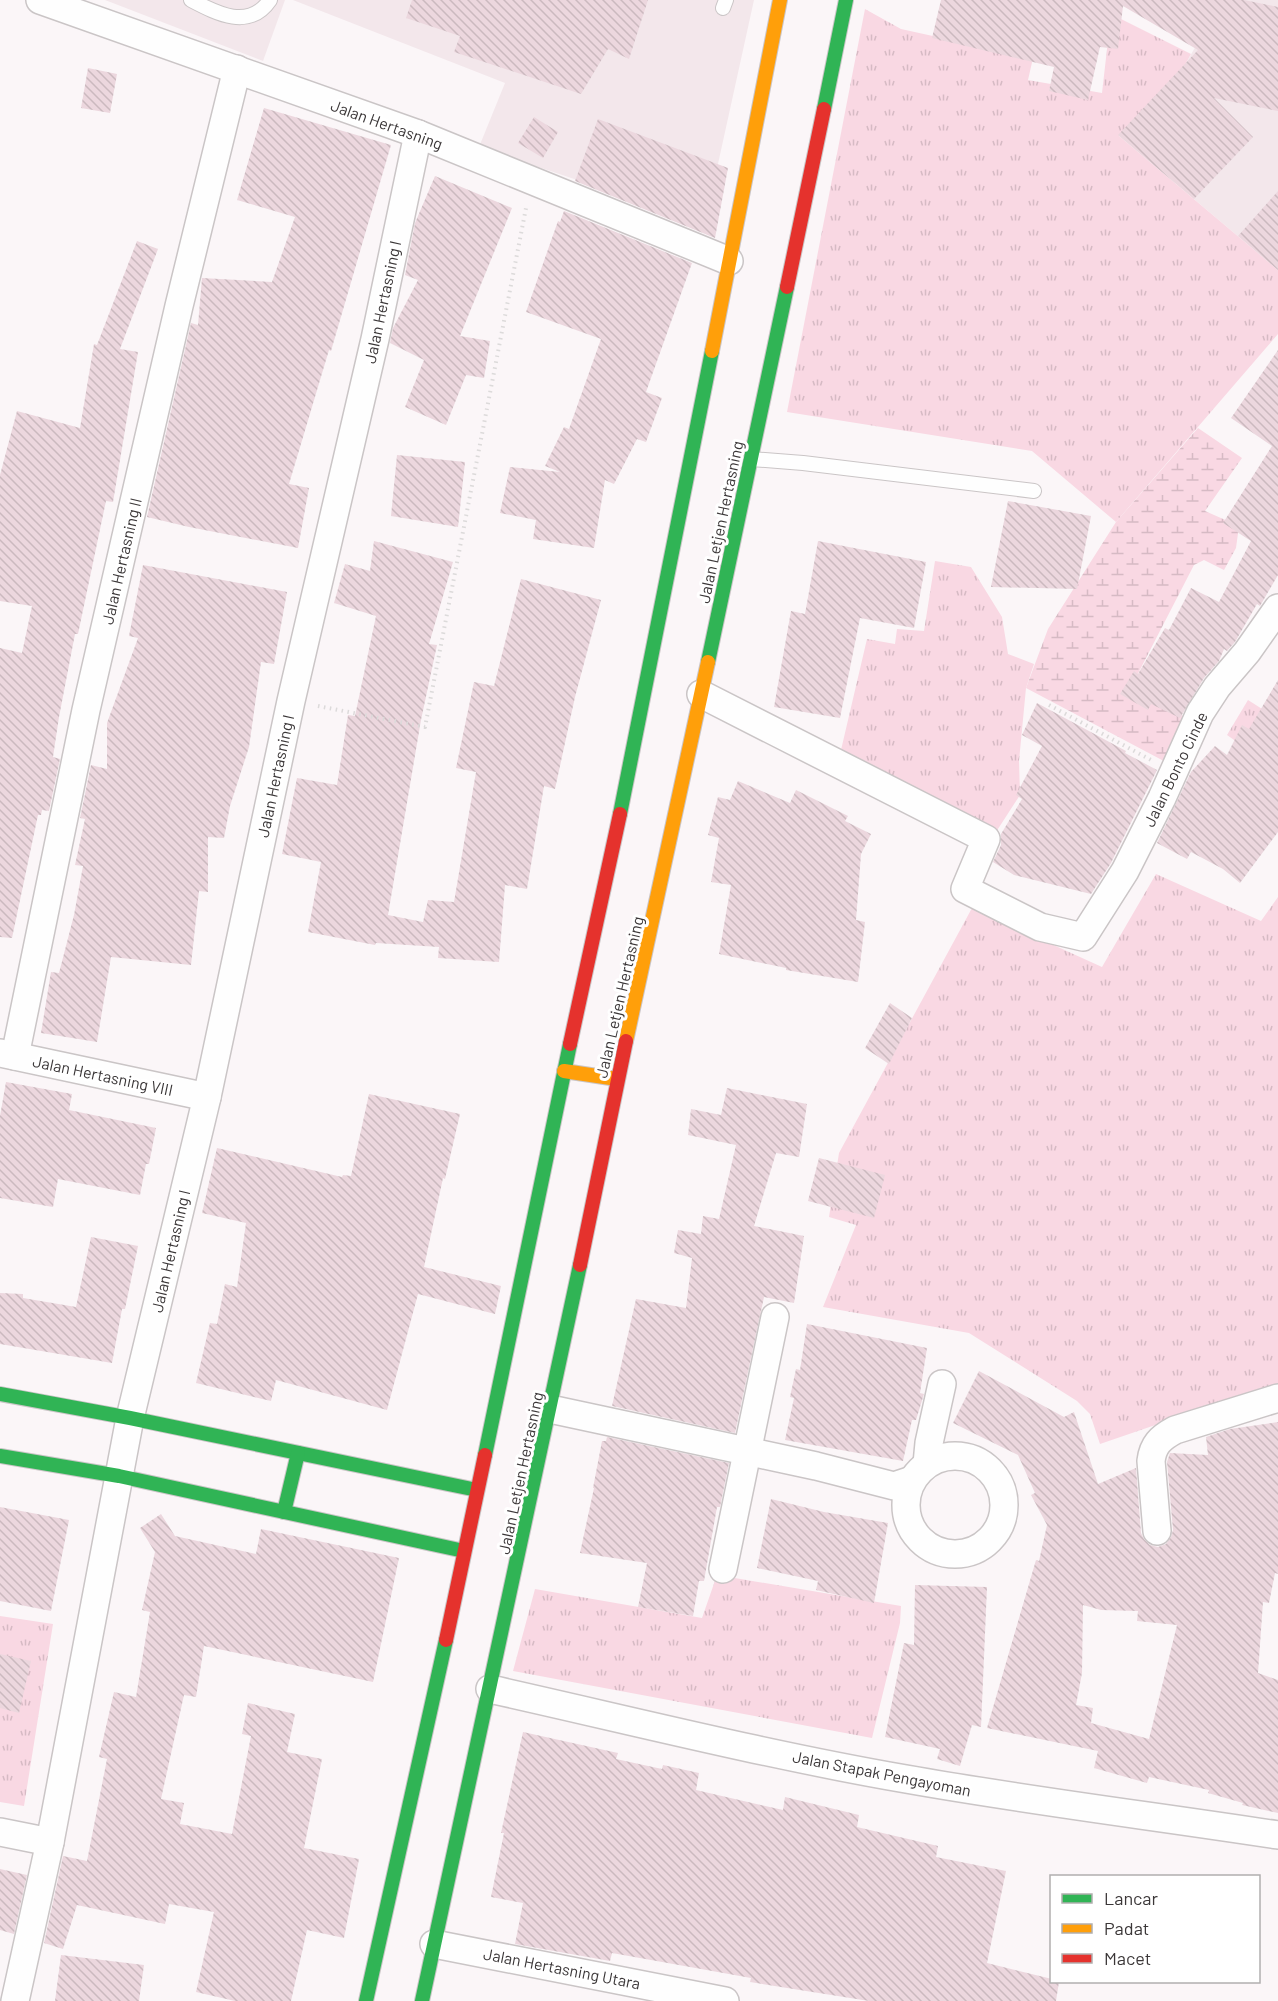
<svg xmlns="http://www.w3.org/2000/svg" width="1278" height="2001" font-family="Barlow,sans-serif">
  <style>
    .built { fill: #f3e7eb }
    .grass { fill: url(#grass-tufts) }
    .wetland { fill: url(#wetland-marsh) }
    .building { fill: url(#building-back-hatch); fill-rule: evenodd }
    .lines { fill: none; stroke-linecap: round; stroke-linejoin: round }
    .lane-casing { stroke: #cac5c6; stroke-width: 16 }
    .street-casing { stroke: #cac5c6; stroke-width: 30 }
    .fast-casing { stroke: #cac5c6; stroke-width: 16 }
    .slow-casing { stroke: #cac5c6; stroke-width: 16 }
    .jam-casing { stroke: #cac5c6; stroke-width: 16 }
    .path { stroke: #dcdada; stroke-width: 4; stroke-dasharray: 1.5 4.5; stroke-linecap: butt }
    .lane { stroke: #fefefe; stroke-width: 14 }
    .street { stroke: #fefefe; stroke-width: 27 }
    .fast { stroke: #30b455; stroke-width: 14 }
    .slow { stroke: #ff9f0a; stroke-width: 14 }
    .jam { stroke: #e5322d; stroke-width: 14 }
    .labels { text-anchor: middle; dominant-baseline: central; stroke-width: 6; stroke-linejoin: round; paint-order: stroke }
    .street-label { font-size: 16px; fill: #3b3738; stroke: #fff }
  </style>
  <defs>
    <pattern id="grass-tufts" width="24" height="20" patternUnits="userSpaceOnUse" patternTransform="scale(1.5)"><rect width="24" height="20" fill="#f9d8e3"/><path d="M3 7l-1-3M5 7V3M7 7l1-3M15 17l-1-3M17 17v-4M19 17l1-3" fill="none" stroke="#d6bac4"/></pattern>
    <pattern id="wetland-marsh" width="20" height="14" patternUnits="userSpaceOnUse" patternTransform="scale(1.5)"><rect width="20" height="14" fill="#f9d8e3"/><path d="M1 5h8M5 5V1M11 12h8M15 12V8" fill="none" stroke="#d6bac4"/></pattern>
    <pattern id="building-back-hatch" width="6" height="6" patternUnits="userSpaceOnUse" patternTransform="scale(1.5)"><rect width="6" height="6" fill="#ecd7de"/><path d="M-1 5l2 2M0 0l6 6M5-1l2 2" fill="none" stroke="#cbb9bf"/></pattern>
  </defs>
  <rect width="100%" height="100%" fill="#fbf6f8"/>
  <g class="built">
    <polygon points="105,0 285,0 263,61"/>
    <polygon points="293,0 754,0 705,223 479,147 505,83"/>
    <polygon points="1222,0 1278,0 1278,270 1118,135 1185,65"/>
  </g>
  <g class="grass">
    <polygon points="865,9 901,29 1033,58 1028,80 1102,93 1111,14 1191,54 1185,65 1119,136 1278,270 1278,334 1116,522 1032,451 787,412"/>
    <polygon points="935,561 971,567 1002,617 1008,654 1034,664 1026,688 1019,761 1020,795 996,832 841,750 867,639 895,644 897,629 924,631"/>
    <polygon points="1248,700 1278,719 1278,771 1227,735"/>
    <polygon points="1156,874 1261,921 1278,897 1278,1383 1100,1444 1090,1414 1077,1401 969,1333 823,1307 856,1225 829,1217 839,1153 972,908 1102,967"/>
    <polygon points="717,1575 901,1606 900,1623 872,1738 513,1671 535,1589 702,1618"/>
    <polygon points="0,1616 53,1624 24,1806 0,1802"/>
  </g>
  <polygon class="wetland" points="1198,428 1242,458 1205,511 1239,526 1236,548 1224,570 1204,560 1194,565 1130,689 1197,723 1177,768 1026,688 1048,629 1116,522"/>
  <g class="building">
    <polygon points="412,0 648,0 629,59 608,49 581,94 454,52 460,36 406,18"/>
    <polygon points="941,0 1244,0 1278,7 1278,111 1214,98 1253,137 1194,199 1118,135 1198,50 1123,6 1118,49 1100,47 1088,100 1049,91 1054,67 932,38"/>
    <polygon points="88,68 117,74 110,113 81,108"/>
    <polygon points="264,108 391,145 331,351 329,350 289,484 309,488 298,548 189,527 147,517 191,323 198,325 202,278 272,282 295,217 237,200"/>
    <polygon points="534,117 558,132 543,158 518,143"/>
    <polygon points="598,119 728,168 715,238 575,181"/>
    <polygon points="435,176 512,208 460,336 490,341 484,378 466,375 446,425 405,407 424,360 390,343 393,328 418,280 405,275 415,223"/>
    <polygon points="1278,191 1278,270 1238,236"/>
    <polygon points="564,211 692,263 646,392 662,398 646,442 637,439 614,484 605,480 594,548 533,539 536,520 500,513 510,467 560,472 545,466 564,427 569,429 601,339 526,312 558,221 560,222"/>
    <polygon points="137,241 158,249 120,349 138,352 113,502 106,501 78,634 75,634 59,717 53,757 60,759 49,811 42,810 41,815 38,815 12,938 0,937 0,648 22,653 32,606 0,601 0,475 17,411 80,428 94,344 97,345"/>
    <polygon points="1278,350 1278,575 1260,606 1257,604 1235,642 1227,651 1224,649 1219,661 1204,678 1180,718 1151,704 1148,710 1120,694 1134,671 1138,674 1165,628 1169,630 1191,588 1219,602 1251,541 1223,523 1272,446 1231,418"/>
    <polygon points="397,455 465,462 458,527 391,516"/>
    <polygon points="1008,501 1091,516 1077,589 991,587"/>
    <polygon points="374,541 453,562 429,644 437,645 421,720 388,915 423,922 428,900 454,902 476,772 456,768 474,682 494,686 521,579 601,600 575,697 555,789 544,786 527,889 505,885 499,962 438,958 439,947 376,943 375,945 308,932 321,862 282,854 297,778 337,785 348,715 355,716 376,616 334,603 345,564 370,571"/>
    <polygon points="818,541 926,562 914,628 860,618 840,718 774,707 791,611 805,614"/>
    <polygon points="143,565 287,592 274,664 261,662 249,747 230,806 224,838 208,837 208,892 199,891 191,965 111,957 97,1042 41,1033 51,972 59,973 74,915 83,866 75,865 85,819 80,818 91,765 107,769 107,723 138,638 129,636"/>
    <polygon points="1278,680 1278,832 1240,883 1223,869 1191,852 1187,859 1157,843 1191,772 1215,746 1227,755 1242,725 1249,729"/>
    <polygon points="1037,703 1126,751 1125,753 1157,770 1111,863 1091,894 1014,875 993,862 1001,845 1001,834 1022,799 1016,795 1042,746 1022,735"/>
    <polygon points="738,781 790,803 796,790 848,816 845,821 871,834 861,854 856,920 865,922 858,982 786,970 786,968 719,954 731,885 711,882 719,838 708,835 718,797 730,800"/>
    <polygon points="890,1003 912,1018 889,1064 865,1048"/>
    <polygon points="6,1082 72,1094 69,1110 156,1128 149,1164 146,1164 140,1195 58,1179 53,1207 0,1198 0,1116"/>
    <polygon points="727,1088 807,1104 799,1157 776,1153 754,1226 804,1236 794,1303 764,1297 735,1433 612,1406 636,1299 686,1308 692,1258 674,1253 678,1230 701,1234 703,1216 719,1219 736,1145 688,1135 691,1109 721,1115"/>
    <polygon points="369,1094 460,1114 445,1179 443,1178 424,1267 501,1286 495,1314 418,1294 387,1410 276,1380 271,1401 196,1383 210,1323 217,1324 225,1284 237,1287 246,1223 202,1213 217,1148 342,1177 343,1175 351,1176"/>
    <polygon points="819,1158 885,1175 874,1218 808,1201"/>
    <polygon points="91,1237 138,1246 125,1309 122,1309 112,1363 0,1344 0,1293 23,1294 23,1298 76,1307"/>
    <polygon points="807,1324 927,1348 920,1393 924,1394 916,1420 912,1420 903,1461 785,1440 794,1398 790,1397 796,1369 800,1370"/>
    <path d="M979,1371L1064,1417L1074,1412L1098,1484L1136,1468L1141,1533L1144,1539L1150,1545L1158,1547L1166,1544L1171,1537L1173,1530L1167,1462L1170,1453L1208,1455L1206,1437L1230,1429L1278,1422V1574L1275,1573L1269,1603L1263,1602L1258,1673L1278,1680V1813L1242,1805L1243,1803L1208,1793L1209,1790L1149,1777L1147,1783L1094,1768L1098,1751L987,1728L1036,1560L1039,1561L1047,1525L1031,1495L1035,1493L1018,1455L953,1423ZM1083,1605L1101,1610L1138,1611L1137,1621L1177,1625L1149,1739L1091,1723L1093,1708L1076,1705L1082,1673Z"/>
    <polygon points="607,1437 729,1463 720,1507 717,1507 704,1581 699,1581 693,1616 638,1607 647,1563 580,1553 594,1488 593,1488 602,1441 606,1441"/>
    <polygon points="771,1499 824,1512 888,1523 874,1603 816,1590 818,1581 757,1568"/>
    <polygon points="0,1507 69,1520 51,1611 0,1601"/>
    <polygon points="161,1514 175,1536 256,1554 261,1529 399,1558 373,1682 204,1646 196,1697 184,1695 161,1799 184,1803 180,1824 232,1834 251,1736 242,1734 248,1703 295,1714 287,1752 322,1759 304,1848 359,1859 344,1938 307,1930 291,2001 235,2001 196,1992 214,1912 169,1904 165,1924 77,1905 63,1949 44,1943 63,1856 87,1861 107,1759 99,1757 114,1692 136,1697 150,1612 142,1610 155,1552 140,1528"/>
    <polygon points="915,1585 987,1587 981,1727 972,1725 960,1766 937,1759 940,1749 885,1737 904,1643 914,1645"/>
    <polygon points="0,1654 31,1661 19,1713 0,1708"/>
    <polygon points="523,1732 618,1753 616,1759 662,1769 663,1765 699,1773 696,1790 783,1810 785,1797 859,1815 857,1827 938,1846 936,1857 1006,1871 987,1963 1052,1979 1052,1982 1059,1982 1056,2001 869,2001 750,1982 751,1978 612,1953 610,1961 515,1944 523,1903 491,1897 504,1833 501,1833"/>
    <polygon points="0,1869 27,1875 14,1934 0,1930"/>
    <polygon points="61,1955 144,1965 139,2001 55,2001"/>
  </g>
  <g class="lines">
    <g class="lane-casing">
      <g id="lane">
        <path d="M191,0C216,13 249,31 270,0"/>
        <polyline points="723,8 726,0"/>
        <polyline points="751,459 803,463 1034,491"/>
      </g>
    </g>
    <g class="street-casing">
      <g id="street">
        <polyline points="40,0 418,134 729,261"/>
        <polyline points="701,694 986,839 965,889 1040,927 1083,937 1125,871 1162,798 1200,713 1217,687 1247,652 1278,608"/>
        <polyline points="0,1053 207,1097"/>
        <polyline points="15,1056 86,710 179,306 237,69"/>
        <polyline points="550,1409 816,1466 894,1486 912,1480"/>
        <circle cx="955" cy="1505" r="49"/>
        <polyline points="927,1464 929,1443 942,1384"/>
        <path d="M1157,1531L1151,1461C1153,1445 1160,1438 1175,1430L1278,1398"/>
        <polyline points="723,1569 775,1317"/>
        <path d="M490,1689C629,1720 767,1755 906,1779C1030,1801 1154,1816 1278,1835"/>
        <polyline points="0,1832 50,1842"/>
        <polyline points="434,1944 725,2001"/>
        <polyline points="15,2001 50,1842 130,1418 207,1097 291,701 375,339 418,134"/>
      </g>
    </g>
    <g class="fast-casing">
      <g id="fast">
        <polyline points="824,109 846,0"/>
        <polyline points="708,662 787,287"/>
        <polyline points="620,814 712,351"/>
        <polyline points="0,1394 130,1418 477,1490"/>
        <polyline points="485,1455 570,1044"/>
        <polyline points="0,1456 119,1476 464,1551"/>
        <polyline points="284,1512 298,1453"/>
        <polyline points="366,2001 446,1640"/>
        <polyline points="422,2001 580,1265"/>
      </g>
    </g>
    <g class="slow-casing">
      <g id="slow">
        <polyline points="712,351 780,0"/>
        <polyline points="626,1041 708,662"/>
        <polyline points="564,1071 617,1079"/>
      </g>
    </g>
    <g class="jam-casing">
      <g id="jam">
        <polyline points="787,287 824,109"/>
        <polyline points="570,1044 620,814"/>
        <polyline points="580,1265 626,1041"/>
        <polyline points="446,1640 485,1455"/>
      </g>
    </g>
    <g class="path">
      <polyline points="1049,705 1151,760"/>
      <polyline points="318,706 425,727 526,208"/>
    </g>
    <use href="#lane" class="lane"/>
    <use href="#street" class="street"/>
    <use href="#fast" class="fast"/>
    <use href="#slow" class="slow"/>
    <use href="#jam" class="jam"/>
  </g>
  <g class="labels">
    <g class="street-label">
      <text transform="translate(387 124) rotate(20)">Jalan Hertasning</text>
      <text transform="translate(382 302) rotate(-78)">Jalan Hertasning I</text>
      <text transform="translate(720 522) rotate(-78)">Jalan Letjen Hertasning</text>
      <text transform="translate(121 561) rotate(-77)">Jalan Hertasning II</text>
      <text transform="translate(1175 769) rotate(-64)">Jalan Bonto Cinde</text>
      <text transform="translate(275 776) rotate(-78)">Jalan Hertasning I</text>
      <text transform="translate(619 997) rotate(-77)">Jalan Letjen Hertasning</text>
      <text transform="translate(103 1075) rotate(12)">Jalan Hertasning VIII</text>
      <text transform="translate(170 1251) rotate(-77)">Jalan Hertasning I</text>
      <text transform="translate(520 1473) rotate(-78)">Jalan Letjen Hertasning</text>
      <text transform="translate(882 1773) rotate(11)">Jalan Stapak Pengayoman</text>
      <text transform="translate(562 1968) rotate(11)">Jalan Hertasning Utara</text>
    </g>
  </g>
  <rect x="1050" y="1875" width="210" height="108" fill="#ffffff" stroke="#b1afaf" stroke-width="1.5"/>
  <rect x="1062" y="1894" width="30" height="9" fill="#30b455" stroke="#b1afaf" stroke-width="1.5"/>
  <text x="1104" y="1905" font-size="18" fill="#3b3738">Lancar</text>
  <rect x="1062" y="1924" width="30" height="9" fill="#ff9f0a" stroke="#b1afaf" stroke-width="1.5"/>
  <text x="1104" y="1935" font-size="18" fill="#3b3738">Padat</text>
  <rect x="1062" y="1954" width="30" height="9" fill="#e5322d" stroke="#b1afaf" stroke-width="1.5"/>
  <text x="1104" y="1965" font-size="18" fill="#3b3738">Macet</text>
</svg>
